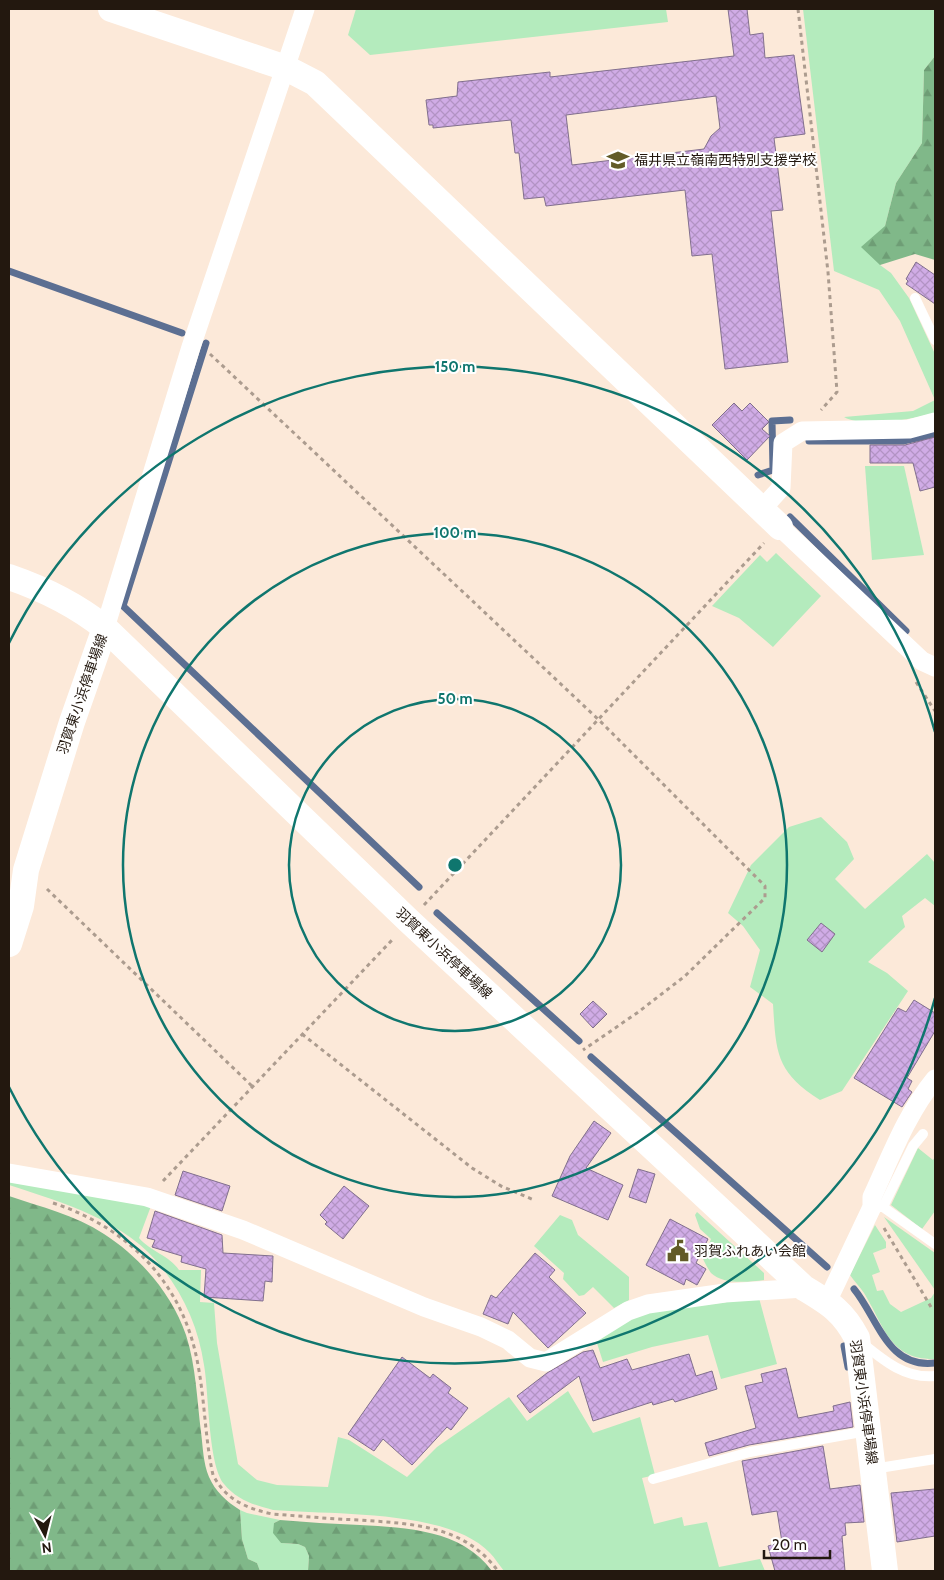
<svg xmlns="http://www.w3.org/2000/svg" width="944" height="1580" font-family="Cabin,'Noto Sans JP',sans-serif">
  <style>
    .green { fill: #b4ebbd }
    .forest { fill: url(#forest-firs) }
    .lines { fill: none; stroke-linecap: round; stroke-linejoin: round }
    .stream { stroke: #5c6f92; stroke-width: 7 }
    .building { fill: url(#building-cross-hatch); stroke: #816f8d; fill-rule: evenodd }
    .path { stroke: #ac9c8f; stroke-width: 3; stroke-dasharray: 4 4; stroke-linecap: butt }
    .lane { stroke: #fff; stroke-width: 10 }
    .street { stroke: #fff; stroke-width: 19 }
    .secondary { stroke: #fff; stroke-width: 26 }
    .ring { fill: none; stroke: #0f766e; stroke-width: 2.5 }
    .labels { text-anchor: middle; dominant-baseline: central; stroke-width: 4; stroke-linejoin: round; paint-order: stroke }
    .poi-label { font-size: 14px; fill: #23180f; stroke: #fff; text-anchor: start }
    .street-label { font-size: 14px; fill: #23180f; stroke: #fff }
    .centre { fill: #0f766e; stroke: #fff; stroke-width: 2.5 }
    .ring-label { font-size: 15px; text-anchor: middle; font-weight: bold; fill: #0f766e; stroke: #fff; stroke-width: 4; stroke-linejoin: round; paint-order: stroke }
  </style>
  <defs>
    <pattern id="forest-firs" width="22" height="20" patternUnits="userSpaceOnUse" patternTransform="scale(1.25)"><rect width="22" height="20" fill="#80b889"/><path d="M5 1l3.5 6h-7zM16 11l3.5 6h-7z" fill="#6e9d75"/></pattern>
    <pattern id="building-cross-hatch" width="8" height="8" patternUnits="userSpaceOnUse" patternTransform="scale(1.25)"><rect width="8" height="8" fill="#d0ace6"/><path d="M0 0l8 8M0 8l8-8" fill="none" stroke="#b293c4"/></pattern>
  </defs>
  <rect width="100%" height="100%" fill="#fce9d9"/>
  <g class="green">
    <polygon points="356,9 666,9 668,22 370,55 348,35"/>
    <path d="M803,9H935V56L924,70L922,143L896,183L885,226L880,265L891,273L909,298L935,354V413C912,419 865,429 844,417L913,411L935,400L900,321L879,290L834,271Z"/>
    <polygon points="865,466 904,466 924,555 872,560"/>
    <polygon points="776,553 821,596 773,647 739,618 712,606 760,555 767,562"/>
    <path d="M821,817L847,842L854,859L835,879L865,909L927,854L935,863V906L925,898L902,916L905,927L868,962L887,973L908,991L842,1091L820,1100C776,1072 776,1053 773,1004L750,987L760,950L743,926L728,913L751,865L789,827Z"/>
    <polygon points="918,1148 933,1160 935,1157 935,1211 922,1229 891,1205"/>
    <path d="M9,1180L151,1206L139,1238C151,1252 169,1255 179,1270H201L200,1302L214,1303L217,1343L238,1464L257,1480L277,1485L328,1487L338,1437L349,1440L407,1477L437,1447L509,1397L527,1421L568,1391L593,1433L640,1417L655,1475L642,1478L654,1524L682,1517L684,1526L707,1522L719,1567L760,1559L765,1571H504C499,1565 495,1558 490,1553C449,1509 331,1515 273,1510C254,1505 237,1500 224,1484C208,1464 209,1392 204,1365C199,1330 185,1297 163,1269C126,1220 63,1203 9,1185Z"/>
    <path d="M697,1212L764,1273V1280C749,1282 723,1285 711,1273C708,1269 705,1263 703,1259L711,1239L700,1229L695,1215Z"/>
    <polygon points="560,1215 572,1220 578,1235 629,1277 629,1300 614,1308 593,1287 584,1295 579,1296 563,1279 564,1273 534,1246"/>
    <polygon points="884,1217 935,1253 935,1290"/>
    <path d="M875,1225L886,1242V1248L873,1253L880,1272L872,1275L877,1291L883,1290L890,1304L901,1312L931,1298L935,1292V1359C889,1360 884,1325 864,1293C860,1287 854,1281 850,1275Z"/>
    <polygon points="759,1298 777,1364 721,1379 708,1335 652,1347 603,1362 596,1340 631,1318 648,1312"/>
    <polygon points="240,1510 247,1513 280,1520 274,1523 281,1543 298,1544 305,1547 309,1556 308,1571 260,1571 257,1563 248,1559 242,1539"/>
  </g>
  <g class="forest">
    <polygon points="935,56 935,260 915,254 880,265 861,247 885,226 896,183 922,143 924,70"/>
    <path d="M9,1196C41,1207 75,1215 104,1234C140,1257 172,1294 186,1335C196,1366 197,1400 201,1432C203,1447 203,1463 209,1477C215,1491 227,1502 240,1510L242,1539L248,1559L257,1563L260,1571H9Z"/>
    <path d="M280,1520C306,1522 333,1524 360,1525C407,1528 461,1529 492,1571H308L309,1556L305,1547L298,1544L281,1543L273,1533L274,1523Z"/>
  </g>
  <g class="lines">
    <g class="stream">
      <polyline points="9,271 182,333"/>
      <polyline points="206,343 123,606 419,887"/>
      <polyline points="809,441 903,441 935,434"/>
      <polyline points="758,475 773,470 772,421 790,420"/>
      <polyline points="790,517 906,631"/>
      <polyline points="437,913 579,1041"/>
      <polyline points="591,1057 827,1267"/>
      <path d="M854,1289C878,1318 887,1369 935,1363"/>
      <polyline points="844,1346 848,1367"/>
    </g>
  </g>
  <g class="building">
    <path d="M728,9H747L750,35L763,33L765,58L794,55L805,134L774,138L783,210L771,211L788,362L725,369L712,254L692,256L685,190L546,206L544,197L524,199L519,153H515L511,120L433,128V125H429L426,100L457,96L458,82L550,72V77L734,56ZM716,96L720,128L711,136L704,149L572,165L566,115Z"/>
    <polygon points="916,262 935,275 935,304 906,284 908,281 906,279"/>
    <polygon points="734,403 742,411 750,403 769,422 762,429 770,436 747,460 712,425"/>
    <polygon points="935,437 935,487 920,491 913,463 870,463 870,445 905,445"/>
    <polygon points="821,923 835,934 822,952 807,940"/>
    <polygon points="914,1000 935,1013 935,1031 907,1078 912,1081 908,1089 912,1092 902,1107 854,1078 898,1008 906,1012"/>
    <polygon points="593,1001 607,1014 593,1028 580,1014"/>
    <polygon points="594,1121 611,1133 586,1168 623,1185 608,1220 552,1196 570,1156"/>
    <polygon points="638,1169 655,1174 646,1203 629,1197"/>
    <polygon points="183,1171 230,1186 222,1211 175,1195"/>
    <polygon points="344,1186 369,1206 343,1239 325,1224 327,1222 320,1215"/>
    <polygon points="155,1211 222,1235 223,1253 273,1256 272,1282 265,1281 263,1301 204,1297 206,1269 181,1262 182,1256 152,1247 155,1240 147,1238"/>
    <polygon points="670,1219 708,1239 696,1263 706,1269 697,1285 686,1279 684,1285 646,1265"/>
    <polygon points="535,1253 555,1270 549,1277 586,1313 548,1348 513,1312 508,1324 483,1314 491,1295 496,1298"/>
    <polygon points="593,1350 600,1368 627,1359 632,1370 689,1354 696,1376 712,1371 717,1389 675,1402 673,1399 653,1405 652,1402 593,1421 579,1376 530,1413 517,1396 547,1373 583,1352"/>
    <polygon points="402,1357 430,1378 433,1374 451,1388 448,1393 468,1408 451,1430 447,1427 412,1465 383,1439 374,1451 348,1434"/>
    <polygon points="786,1368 798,1418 834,1411 833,1406 850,1402 853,1427 749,1445 709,1456 705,1443 756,1428 745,1386 763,1382 761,1374"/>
    <polygon points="823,1446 830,1489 860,1485 864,1522 845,1523 846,1535 842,1536 845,1571 775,1571 768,1546 782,1542 777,1511 752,1515 742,1461"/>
    <polygon points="935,1489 935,1536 897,1542 891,1493"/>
  </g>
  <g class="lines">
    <g class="path">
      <polyline points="798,9 828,272 837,392 821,410"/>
      <polyline points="210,354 599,720 765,886 765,898 685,976 637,1013 583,1050"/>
      <polyline points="916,682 935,711"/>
      <polyline points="47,889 253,1087"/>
      <polyline points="424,905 764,543"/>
      <polyline points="302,1034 472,1168 501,1186 534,1200"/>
      <polyline points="163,1181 393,939"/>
      <path d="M53,1203C130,1228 184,1285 198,1365C205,1402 205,1439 213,1475C226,1500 246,1508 272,1514C301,1516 330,1519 360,1520C413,1524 464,1525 498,1571"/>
      <polyline points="884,1228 931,1307"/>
    </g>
    <g class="lane">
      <polyline points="915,298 935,340"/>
      <polyline points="878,1207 883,1207 935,1244"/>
      <polyline points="883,1207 913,1146 923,1134"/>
      <path d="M861,1342C883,1360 905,1379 935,1376"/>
      <polyline points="873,1469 935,1459"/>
      <polyline points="653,1479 750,1452 867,1431"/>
    </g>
    <g class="street">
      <polyline points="762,509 781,488 783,443 802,431 909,429 935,422"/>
      <polyline points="780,527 922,661 935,667"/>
      <polyline points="105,628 191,347 305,9"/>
      <polyline points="9,1173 147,1197 243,1230 424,1307 481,1327 508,1340 530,1358 546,1362 628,1311 648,1304 725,1293 804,1288"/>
      <path d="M827,1302L872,1207V1197C891,1156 907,1113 935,1079"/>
    </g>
    <g class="secondary">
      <polyline points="111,9 286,68 315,83 780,527"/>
      <path d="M9,577C44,589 75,604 105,628L409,921L804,1288C829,1303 843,1311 857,1338L885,1571"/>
      <polyline points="9,944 21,906 26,870 72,722 105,628"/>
    </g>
  </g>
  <g class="ring">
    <circle cx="455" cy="865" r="166"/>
    <circle cx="455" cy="865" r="332"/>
    <path d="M935 998A498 498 0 0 1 9 1087M9 643A498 498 0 0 1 935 732"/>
  </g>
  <defs>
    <g id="school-bare" transform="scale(1.725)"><path d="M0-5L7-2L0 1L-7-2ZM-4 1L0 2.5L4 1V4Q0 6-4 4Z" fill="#625b28" stroke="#fff" stroke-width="2.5" paint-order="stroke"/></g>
    <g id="civic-bare" transform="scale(1.725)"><path d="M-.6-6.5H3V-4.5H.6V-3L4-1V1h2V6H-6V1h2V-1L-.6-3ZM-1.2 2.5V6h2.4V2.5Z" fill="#625b28" stroke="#fff" stroke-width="2.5" paint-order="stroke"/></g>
  </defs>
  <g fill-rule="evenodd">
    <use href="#school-bare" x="618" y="160"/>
    <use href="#civic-bare" x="678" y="1251"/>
  </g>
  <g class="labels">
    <g class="poi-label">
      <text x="634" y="160">福井県立嶺南西特別支援学校</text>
      <text x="694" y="1251">羽賀ふれあい会館</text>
    </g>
    <g class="street-label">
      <text transform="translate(82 694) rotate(-71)">羽賀東小浜停車場線</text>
      <text transform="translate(444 953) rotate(43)">羽賀東小浜停車場線</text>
      <text transform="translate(864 1402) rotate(82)">羽賀東小浜停車場線</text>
    </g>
  </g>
  <circle cx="455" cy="865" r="8" class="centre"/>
  <g class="ring-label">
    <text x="455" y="372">150 m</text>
    <text x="455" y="538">100 m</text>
    <text x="455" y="704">50 m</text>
  </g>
  <rect width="944" height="1580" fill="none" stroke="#23180f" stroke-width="20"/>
  <g transform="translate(45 1535) rotate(173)" stroke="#ffffff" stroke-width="4" paint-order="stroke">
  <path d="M0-4L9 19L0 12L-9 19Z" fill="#23180f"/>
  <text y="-8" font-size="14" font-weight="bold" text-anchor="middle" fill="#23180f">N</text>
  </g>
  <path d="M764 1550v8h66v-8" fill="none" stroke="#23180f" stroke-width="2.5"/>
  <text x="772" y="1550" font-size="15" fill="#23180f" stroke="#ffffff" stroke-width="4" paint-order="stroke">20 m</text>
</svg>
